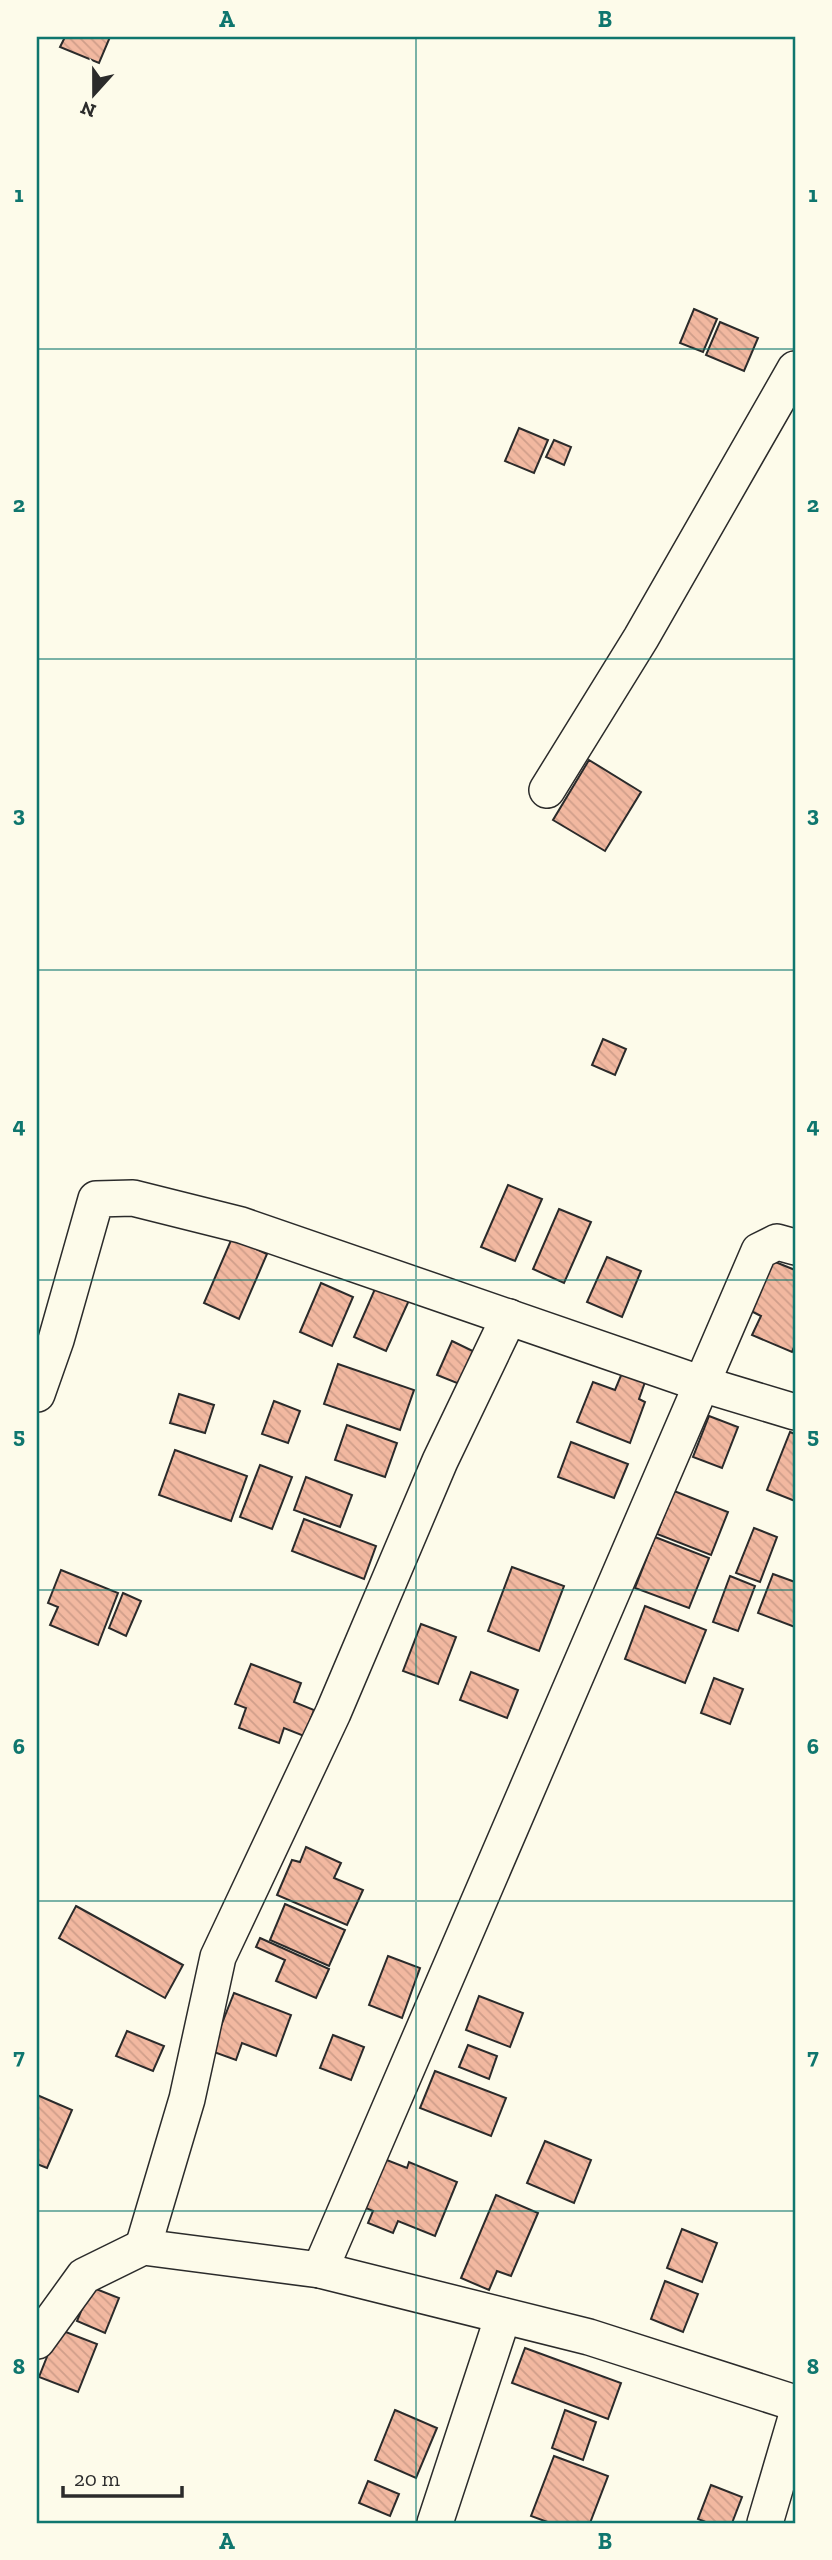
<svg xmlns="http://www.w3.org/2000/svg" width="832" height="2560" font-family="'Zilla Slab',serif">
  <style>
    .building { fill: url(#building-back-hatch); stroke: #2b2b2b; stroke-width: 2 }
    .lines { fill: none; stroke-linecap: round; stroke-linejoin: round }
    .street-casing { stroke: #2b2b2b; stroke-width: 38 }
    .street { stroke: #fdfbea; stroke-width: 35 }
    .grid { fill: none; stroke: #0f766e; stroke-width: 2; stroke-opacity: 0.55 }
    .neatline { fill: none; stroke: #0f766e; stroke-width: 2.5 }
    .grid-label { font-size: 23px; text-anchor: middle; font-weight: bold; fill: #0f766e }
  </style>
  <defs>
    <pattern id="building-back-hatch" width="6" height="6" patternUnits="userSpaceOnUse" patternTransform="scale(1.75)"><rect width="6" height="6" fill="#f2b8a0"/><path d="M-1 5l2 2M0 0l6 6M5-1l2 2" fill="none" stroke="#d09e8a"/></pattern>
  </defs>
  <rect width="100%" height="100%" fill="#fdfbea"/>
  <g class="building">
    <polygon points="65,37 110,37 99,63 60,47"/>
    <polygon points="694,309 717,319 703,352 680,343"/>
    <polygon points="720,322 758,338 744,371 706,355"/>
    <polygon points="519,428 548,440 534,473 505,461"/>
    <polygon points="554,440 571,447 564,465 546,457"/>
    <polygon points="589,760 641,792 605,851 553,820"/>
    <polygon points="603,1039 626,1049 615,1075 592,1065"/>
    <polygon points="508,1185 542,1199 515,1261 481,1247"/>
    <polygon points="559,1209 591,1222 564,1283 533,1269"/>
    <polygon points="232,1238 267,1254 239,1319 204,1303"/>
    <polygon points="607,1257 641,1271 622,1317 587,1302"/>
    <polygon points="768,1259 795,1270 795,1345 792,1352 752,1335 761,1316 747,1309"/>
    <polygon points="378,1282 411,1296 386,1351 354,1337"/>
    <polygon points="321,1283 353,1297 332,1346 300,1332"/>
    <polygon points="452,1341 481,1355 467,1387 437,1375"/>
    <polygon points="338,1364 414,1390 400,1430 324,1404"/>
    <polygon points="622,1373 645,1382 639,1399 645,1402 630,1443 577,1422 593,1382 615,1390"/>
    <polygon points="179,1394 214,1405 205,1433 170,1423"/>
    <polygon points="274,1401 300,1411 288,1443 262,1434"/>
    <polygon points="709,1416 738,1427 722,1468 693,1457"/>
    <polygon points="347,1425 397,1443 385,1477 335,1460"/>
    <polygon points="790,1432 795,1434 795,1501 767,1490"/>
    <polygon points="571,1442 628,1464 614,1498 558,1477"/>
    <polygon points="175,1450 247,1476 231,1521 159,1495"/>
    <polygon points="260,1465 292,1477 272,1529 240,1517"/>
    <polygon points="306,1477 352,1495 340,1527 294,1510"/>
    <polygon points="674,1491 728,1512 711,1555 657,1534"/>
    <polygon points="304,1519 376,1546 364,1579 292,1551"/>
    <polygon points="754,1528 777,1537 760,1582 736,1573"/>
    <polygon points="655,1537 709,1558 689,1608 635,1588"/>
    <polygon points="512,1567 564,1586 539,1651 488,1631"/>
    <polygon points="61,1570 118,1593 98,1645 50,1625 58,1607 48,1603"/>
    <polygon points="773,1574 795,1582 795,1627 758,1613"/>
    <polygon points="730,1576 755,1586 738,1631 713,1622"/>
    <polygon points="123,1593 141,1601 126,1636 109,1628"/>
    <polygon points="645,1606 706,1630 685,1683 625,1659"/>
    <polygon points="421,1624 456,1637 438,1684 403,1671"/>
    <polygon points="251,1664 301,1683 294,1702 314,1710 304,1736 284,1728 279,1743 239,1728 246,1708 235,1704"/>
    <polygon points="471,1672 518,1690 507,1718 460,1700"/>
    <polygon points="714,1678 743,1689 730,1724 701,1713"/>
    <polygon points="306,1847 341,1863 334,1878 363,1890 347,1925 277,1895 292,1860 300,1862"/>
    <polygon points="285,1904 345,1930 329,1966 270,1940"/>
    <polygon points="76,1906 183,1965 165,1998 59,1938"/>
    <polygon points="260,1938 329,1969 316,1998 276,1981 285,1960 256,1947"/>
    <polygon points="388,1956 420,1968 402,2018 369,2005"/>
    <polygon points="234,1993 291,2015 276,2056 242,2043 236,2060 211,2051"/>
    <polygon points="479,1996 523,2013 510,2047 466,2030"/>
    <polygon points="127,2031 164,2046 153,2071 116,2056"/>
    <polygon points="333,2035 364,2047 351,2080 320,2068"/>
    <polygon points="468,2045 497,2056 489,2079 459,2067"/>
    <polygon points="435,2071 506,2098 491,2136 420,2108"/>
    <polygon points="37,2095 72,2110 47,2168 37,2164"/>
    <polygon points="545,2141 591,2160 574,2203 527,2183"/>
    <polygon points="379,2157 407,2168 409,2162 457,2182 435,2236 398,2221 393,2233 368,2223 373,2211 359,2205"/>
    <polygon points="496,2195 538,2213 511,2276 497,2271 489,2290 461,2278"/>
    <polygon points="682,2229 717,2243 702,2282 667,2268"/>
    <polygon points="665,2281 698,2294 683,2332 651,2319"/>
    <polygon points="91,2287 119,2298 105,2333 77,2321"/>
    <polygon points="58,2329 97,2344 78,2392 39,2377"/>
    <polygon points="525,2348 621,2383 608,2419 512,2383"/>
    <polygon points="395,2410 437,2428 416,2478 375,2460"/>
    <polygon points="565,2410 596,2422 583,2460 552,2448"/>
    <polygon points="554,2456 608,2476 590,2523 550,2523 531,2516"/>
    <polygon points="368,2481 399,2494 390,2516 359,2503"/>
    <polygon points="711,2485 742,2497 732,2523 708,2523 698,2519"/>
  </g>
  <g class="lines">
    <g class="street-casing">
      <g id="street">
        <polyline points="547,790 641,638 795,369"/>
        <polyline points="37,1394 56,1340 96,1199 133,1198 241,1225 702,1384 795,1412"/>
        <polyline points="143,2247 187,2099 218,1957 333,1713 440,1461 509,1317"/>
        <polyline points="320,2270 759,1251 777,1242 795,1247"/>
        <polyline points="37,2341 84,2276 143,2247 320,2270 589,2337 795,2403"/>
        <polyline points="435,2523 503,2316"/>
        <polyline points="765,2523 795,2421"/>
      </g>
    </g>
    <use href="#street" class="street"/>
  </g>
  <path class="grid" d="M416,37V2523M37,349H795M37,659H795M37,970H795M37,1280H795M37,1590H795M37,1901H795M37,2211H795"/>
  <rect width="832" height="2560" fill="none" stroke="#fdfbea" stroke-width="77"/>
  <g transform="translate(94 94) rotate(201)" stroke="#fdfbea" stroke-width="5" paint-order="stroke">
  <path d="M0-5L12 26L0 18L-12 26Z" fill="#2b2b2b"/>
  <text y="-10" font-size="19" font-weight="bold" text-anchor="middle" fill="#2b2b2b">N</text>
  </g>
  <path d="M63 2486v10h119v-10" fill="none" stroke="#2b2b2b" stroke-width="3.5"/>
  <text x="74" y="2486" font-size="21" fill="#2b2b2b" stroke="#fdfbea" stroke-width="5" paint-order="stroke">20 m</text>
  <rect x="38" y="38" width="756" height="2484" class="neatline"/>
  <g class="grid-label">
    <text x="227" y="27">A</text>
    <text x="605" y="27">B</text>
    <text x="19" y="202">1</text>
    <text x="813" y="202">1</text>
    <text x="19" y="512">2</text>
    <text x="813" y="512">2</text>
    <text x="19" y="822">3</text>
    <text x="813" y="822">3</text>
    <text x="19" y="1133">4</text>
    <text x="813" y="1133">4</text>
    <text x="19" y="1443">5</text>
    <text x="813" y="1443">5</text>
    <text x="19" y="1754">6</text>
    <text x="813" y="1754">6</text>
    <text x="19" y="2064">7</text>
    <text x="813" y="2064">7</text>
    <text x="19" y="2374">8</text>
    <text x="813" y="2374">8</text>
    <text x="227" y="2549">A</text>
    <text x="605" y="2549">B</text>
  </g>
</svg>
